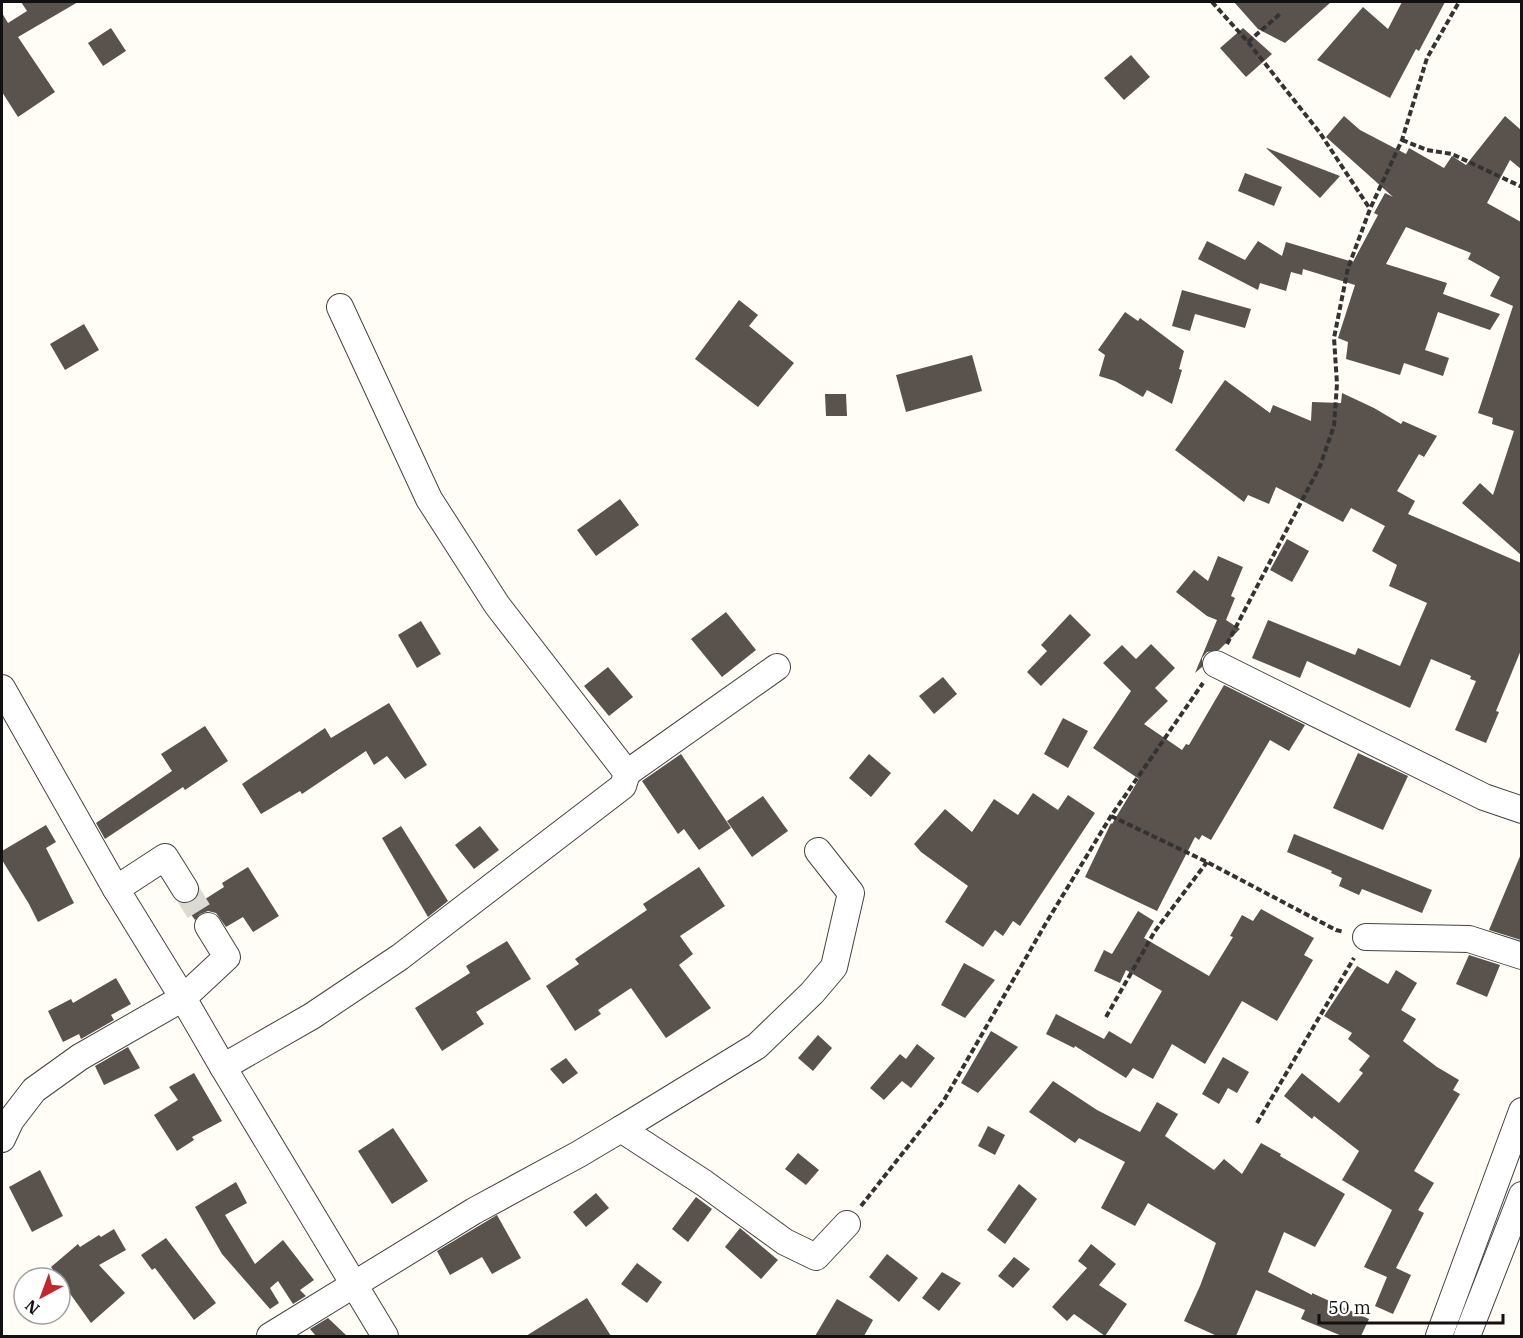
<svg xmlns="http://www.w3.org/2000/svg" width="1523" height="1338" font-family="'IBM Plex Serif',serif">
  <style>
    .building { fill: #5a524d }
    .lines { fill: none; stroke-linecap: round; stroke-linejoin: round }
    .minor-tunnel { stroke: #dbdad3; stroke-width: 26; stroke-dasharray: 26 13; stroke-linecap: butt }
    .minor-casing { stroke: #444; stroke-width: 28 }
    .path { stroke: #333; stroke-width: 4; stroke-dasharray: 6 3; stroke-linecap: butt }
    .minor { stroke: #fff; stroke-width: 26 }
  </style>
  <rect width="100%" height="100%" fill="#fffdf5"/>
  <g class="building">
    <polygon points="21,2 78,2 18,37 55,92 18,117 2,92 2,13 8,23 27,11"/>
    <polygon points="1234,2 1331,2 1285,43 1258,29"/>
    <polygon points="1402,2 1445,2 1419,51 1416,49 1390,98 1317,60 1363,7 1388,29"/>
    <polygon points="111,28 126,51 103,66 88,43"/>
    <polygon points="1243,28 1272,54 1246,77 1220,48"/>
    <polygon points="1131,55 1150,77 1124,100 1104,78"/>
    <polygon points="1344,116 1360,130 1406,154 1409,148 1444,168 1452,156 1466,165 1505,116 1521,130 1521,169 1510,160 1487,203 1521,222 1521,555 1462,503 1480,483 1493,495 1514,431 1492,424 1493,418 1478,413 1513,306 1490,296 1500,277 1468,259 1471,253 1406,227 1386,264 1447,283 1443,294 1500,314 1490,330 1438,312 1425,350 1449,358 1443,376 1404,363 1400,375 1346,359 1348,342 1338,338 1355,285 1303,269 1302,275 1291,272 1286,291 1260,283 1258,290 1198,259 1207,241 1245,260 1258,241 1282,256 1286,242 1353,262 1378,215 1374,213 1385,193 1393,197 1326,137"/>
    <polygon points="1266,148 1267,148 1340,176 1320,198"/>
    <polygon points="1245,173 1282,187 1274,206 1238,191"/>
    <polygon points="1182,290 1251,309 1245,328 1195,314 1190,331 1172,326"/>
    <polygon points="739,300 758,315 749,326 794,363 758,407 695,359"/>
    <polygon points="1125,312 1138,321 1140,318 1184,351 1179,369 1182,370 1172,404 1147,390 1143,397 1115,381 1099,376 1105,355 1098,350"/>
    <polygon points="84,324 99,350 65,370 50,344"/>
    <polygon points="972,355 982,391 906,412 896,375"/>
    <polygon points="1225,380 1270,413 1273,405 1311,421 1312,402 1341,403 1342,393 1374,408 1401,424 1403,421 1437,436 1424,457 1419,454 1397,491 1415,501 1408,514 1521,563 1521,650 1496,711 1499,712 1486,743 1455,730 1476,681 1470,679 1471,676 1431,659 1410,708 1307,661 1300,678 1252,658 1268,620 1355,655 1358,648 1400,666 1427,603 1389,586 1397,565 1372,551 1385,526 1351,508 1343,522 1276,487 1269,504 1248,495 1244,502 1175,450"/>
    <polygon points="825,394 846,394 847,416 826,416"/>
    <polygon points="620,499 639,525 596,556 577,530"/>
    <polygon points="1287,539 1309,551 1292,582 1270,570"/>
    <polygon points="1218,556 1243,567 1231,596 1235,598 1226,620 1240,629 1219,650 1207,652 1202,658 1202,667 1195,673 1217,620 1207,616 1176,592 1194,570 1208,581"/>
    <polygon points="726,612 756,650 722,677 691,639"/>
    <polygon points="1070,614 1091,635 1041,686 1027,672 1047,651 1041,645"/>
    <polygon points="421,621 441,654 417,668 398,635"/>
    <polygon points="1151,644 1175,668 1155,688 1168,701 1144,724 1182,750 1186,744 1189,745 1224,685 1305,725 1289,751 1270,740 1211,840 1202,835 1199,840 1195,837 1157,911 1085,877 1111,823 1112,824 1139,779 1093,748 1131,691 1103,663 1122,645 1136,659"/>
    <polygon points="608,667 633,697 609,716 584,686"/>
    <polygon points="943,677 957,694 934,714 919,696"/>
    <polygon points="389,703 427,765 405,779 387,756 374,765 366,751 302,794 300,791 261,814 242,784 325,728 331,738"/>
    <polygon points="1063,718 1088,731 1068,768 1044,754"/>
    <polygon points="205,726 228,761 185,790 183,787 105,839 96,823 172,771 161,754"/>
    <polygon points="1358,753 1408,776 1383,830 1333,808"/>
    <polygon points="681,754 731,828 699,850 684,829 678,834 642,781"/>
    <polygon points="869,754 891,773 871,797 849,778"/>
    <polygon points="1033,793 1058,810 1068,795 1095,813 1020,926 1013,921 1003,936 995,930 983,947 945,922 968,886 921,852 914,844 945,809 972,832 994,799 1018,815"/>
    <polygon points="763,796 788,831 752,857 727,821"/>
    <polygon points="46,825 56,842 46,848 74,903 38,922 29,904 2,860 2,851"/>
    <polygon points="401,826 448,901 428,917 382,838"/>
    <polygon points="480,826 499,850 474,869 455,845"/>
    <polygon points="1294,834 1432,890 1422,913 1362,889 1359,895 1339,886 1342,878 1331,873 1332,871 1287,852"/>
    <polygon points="1521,854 1521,940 1489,930"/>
    <polygon points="248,867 279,916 253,932 243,917 226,927 216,913 208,911 200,914 195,920 188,910 224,887 222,883"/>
    <polygon points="699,867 725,906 680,936 693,954 679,965 711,1008 666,1038 631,988 598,1010 601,1014 575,1031 546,986 579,964 575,959 647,910 643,904"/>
    <polygon points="1261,909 1314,938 1304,955 1313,960 1277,1021 1242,1001 1205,1064 1172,1044 1153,1079 1133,1068 1126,1078 1075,1046 1074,1048 1046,1034 1056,1014 1104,1039 1109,1031 1131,1044 1162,991 1126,970 1120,983 1094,971 1104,950 1112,954 1138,911 1154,921 1144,938 1209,976 1233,937 1230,936 1242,915 1253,921"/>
    <polygon points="507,941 531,979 476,1012 484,1024 442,1051 415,1008 470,973 466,966"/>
    <polygon points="1469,955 1500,965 1487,997 1456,984"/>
    <polygon points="964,963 995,980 965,1018 941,1005"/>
    <polygon points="1357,966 1388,984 1396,970 1417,983 1401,1010 1416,1019 1403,1041 1437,1067 1459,1080 1453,1090 1460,1094 1414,1171 1434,1183 1418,1210 1424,1213 1396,1268 1411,1275 1393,1314 1375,1306 1387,1277 1364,1267 1392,1210 1342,1180 1359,1151 1314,1116 1312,1119 1284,1096 1302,1073 1339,1103 1363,1073 1359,1070 1370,1056 1348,1039 1352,1033 1324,1016"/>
    <polygon points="116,978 131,1004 111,1015 114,1020 81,1039 79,1034 63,1042 48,1011 71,999 73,1003"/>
    <polygon points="991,1031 1018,1047 978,1093 961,1083"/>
    <polygon points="818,1035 832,1048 813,1071 798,1058"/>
    <polygon points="917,1044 935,1058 911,1088 902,1081 884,1100 870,1088 900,1054 906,1059"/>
    <polygon points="128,1047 140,1068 104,1085 95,1066"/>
    <polygon points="1223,1057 1249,1072 1237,1093 1228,1088 1219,1104 1202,1094"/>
    <polygon points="566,1058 578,1073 563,1084 550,1069"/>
    <polygon points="194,1073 222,1121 192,1137 194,1140 177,1151 154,1115 178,1100 169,1087"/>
    <polygon points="1053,1081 1097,1110 1140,1132 1157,1102 1178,1114 1165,1136 1214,1170 1224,1159 1242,1174 1261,1143 1281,1154 1280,1156 1345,1194 1315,1247 1284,1232 1268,1272 1312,1295 1312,1293 1369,1319 1361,1336 1342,1336 1301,1319 1305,1310 1256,1290 1236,1336 1217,1336 1184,1321 1200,1286 1216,1243 1148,1203 1135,1226 1101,1208 1125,1162 1079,1138 1075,1143 1029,1112"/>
    <polygon points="988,1126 1005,1135 995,1155 978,1146"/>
    <polygon points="393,1128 428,1181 392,1204 358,1151"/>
    <polygon points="798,1153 819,1170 806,1185 785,1169"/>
    <polygon points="40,1170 63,1216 32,1232 9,1187"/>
    <polygon points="236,1182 247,1203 225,1215 255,1264 283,1240 314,1280 300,1290 306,1296 293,1304 278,1281 270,1288 279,1303 270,1309 222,1254 195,1207"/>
    <polygon points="1019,1184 1037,1199 1005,1244 987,1230"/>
    <polygon points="596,1193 609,1208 586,1227 573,1212"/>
    <polygon points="696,1197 712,1209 688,1242 672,1229"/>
    <polygon points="497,1215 521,1258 492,1274 482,1257 450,1275 437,1251"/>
    <polygon points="740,1228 778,1260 761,1279 725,1247"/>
    <polygon points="114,1229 126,1250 99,1265 125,1293 91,1323 51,1267 78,1244 80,1247 99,1235 101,1237"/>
    <polygon points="166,1238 216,1303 194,1320 155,1268 152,1270 141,1255"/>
    <polygon points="1091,1244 1116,1264 1099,1285 1127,1304 1105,1336 1074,1314 1067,1321 1052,1307 1087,1268 1078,1261"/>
    <polygon points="887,1254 918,1278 899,1302 869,1277"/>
    <polygon points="1014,1257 1030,1269 1013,1288 998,1276"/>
    <polygon points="637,1263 662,1282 647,1303 621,1284"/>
    <polygon points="942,1272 961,1283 939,1311 922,1298"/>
    <polygon points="587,1298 611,1336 526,1336"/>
    <polygon points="837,1299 873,1320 864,1336 815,1336"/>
    <polygon points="328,1318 347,1336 316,1336 310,1329"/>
  </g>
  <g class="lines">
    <polyline class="minor-tunnel" points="185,889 208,926"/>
    <g class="minor-casing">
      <g id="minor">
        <polyline points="1216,664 1484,797 1522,810"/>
        <polyline points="2,688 116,889 183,998 223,1067 385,1336"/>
        <polyline points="627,773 777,667"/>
        <polyline points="116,889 165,857 185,889"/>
        <polyline points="1366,937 1469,939 1522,956"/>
        <polyline points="223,1067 312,1016 400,957 623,786 627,773 497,605 429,499 340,307"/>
        <polyline points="621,1129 757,1046 812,993 834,967 851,893 818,851"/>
        <polyline points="2,1139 11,1120 34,1090 80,1057 183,998 227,957 208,926"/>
        <polyline points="270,1336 474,1211 579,1154 621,1129 704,1183 785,1242 816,1257 847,1224"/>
        <polyline points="1439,1336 1522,1111"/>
        <polyline points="1467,1336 1522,1195"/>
      </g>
    </g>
    <g class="path">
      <polyline points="1212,2 1248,42 1320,133 1370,209"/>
      <polyline points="1248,42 1281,13"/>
      <polyline points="1402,140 1427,150 1452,154 1522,187"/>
      <polyline points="1227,644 1320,466 1334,426 1337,384 1334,338 1348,268 1370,209 1402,140 1427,58 1459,2"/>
      <polyline points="1111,816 1207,862 1336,930 1344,932"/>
      <polyline points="1106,1017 1155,931 1207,862"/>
      <polyline points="1257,1123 1354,958"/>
      <polyline points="861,1206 943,1102 1046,923 1111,816 1203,683"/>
    </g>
    <use href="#minor" class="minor"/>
  </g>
  <rect width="1523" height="1338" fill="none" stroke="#111111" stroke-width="6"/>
  <g transform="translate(42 1296) rotate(221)"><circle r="28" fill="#ffffff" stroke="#a0a0a0" stroke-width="1.5"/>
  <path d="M0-4.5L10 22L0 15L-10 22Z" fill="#c4262e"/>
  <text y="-9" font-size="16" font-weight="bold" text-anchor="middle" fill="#111111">N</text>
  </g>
  <path d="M1319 1314v9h184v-9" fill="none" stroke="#111111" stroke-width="3"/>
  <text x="1328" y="1314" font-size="18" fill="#111111" stroke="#ffffff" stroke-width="4.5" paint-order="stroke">50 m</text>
</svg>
